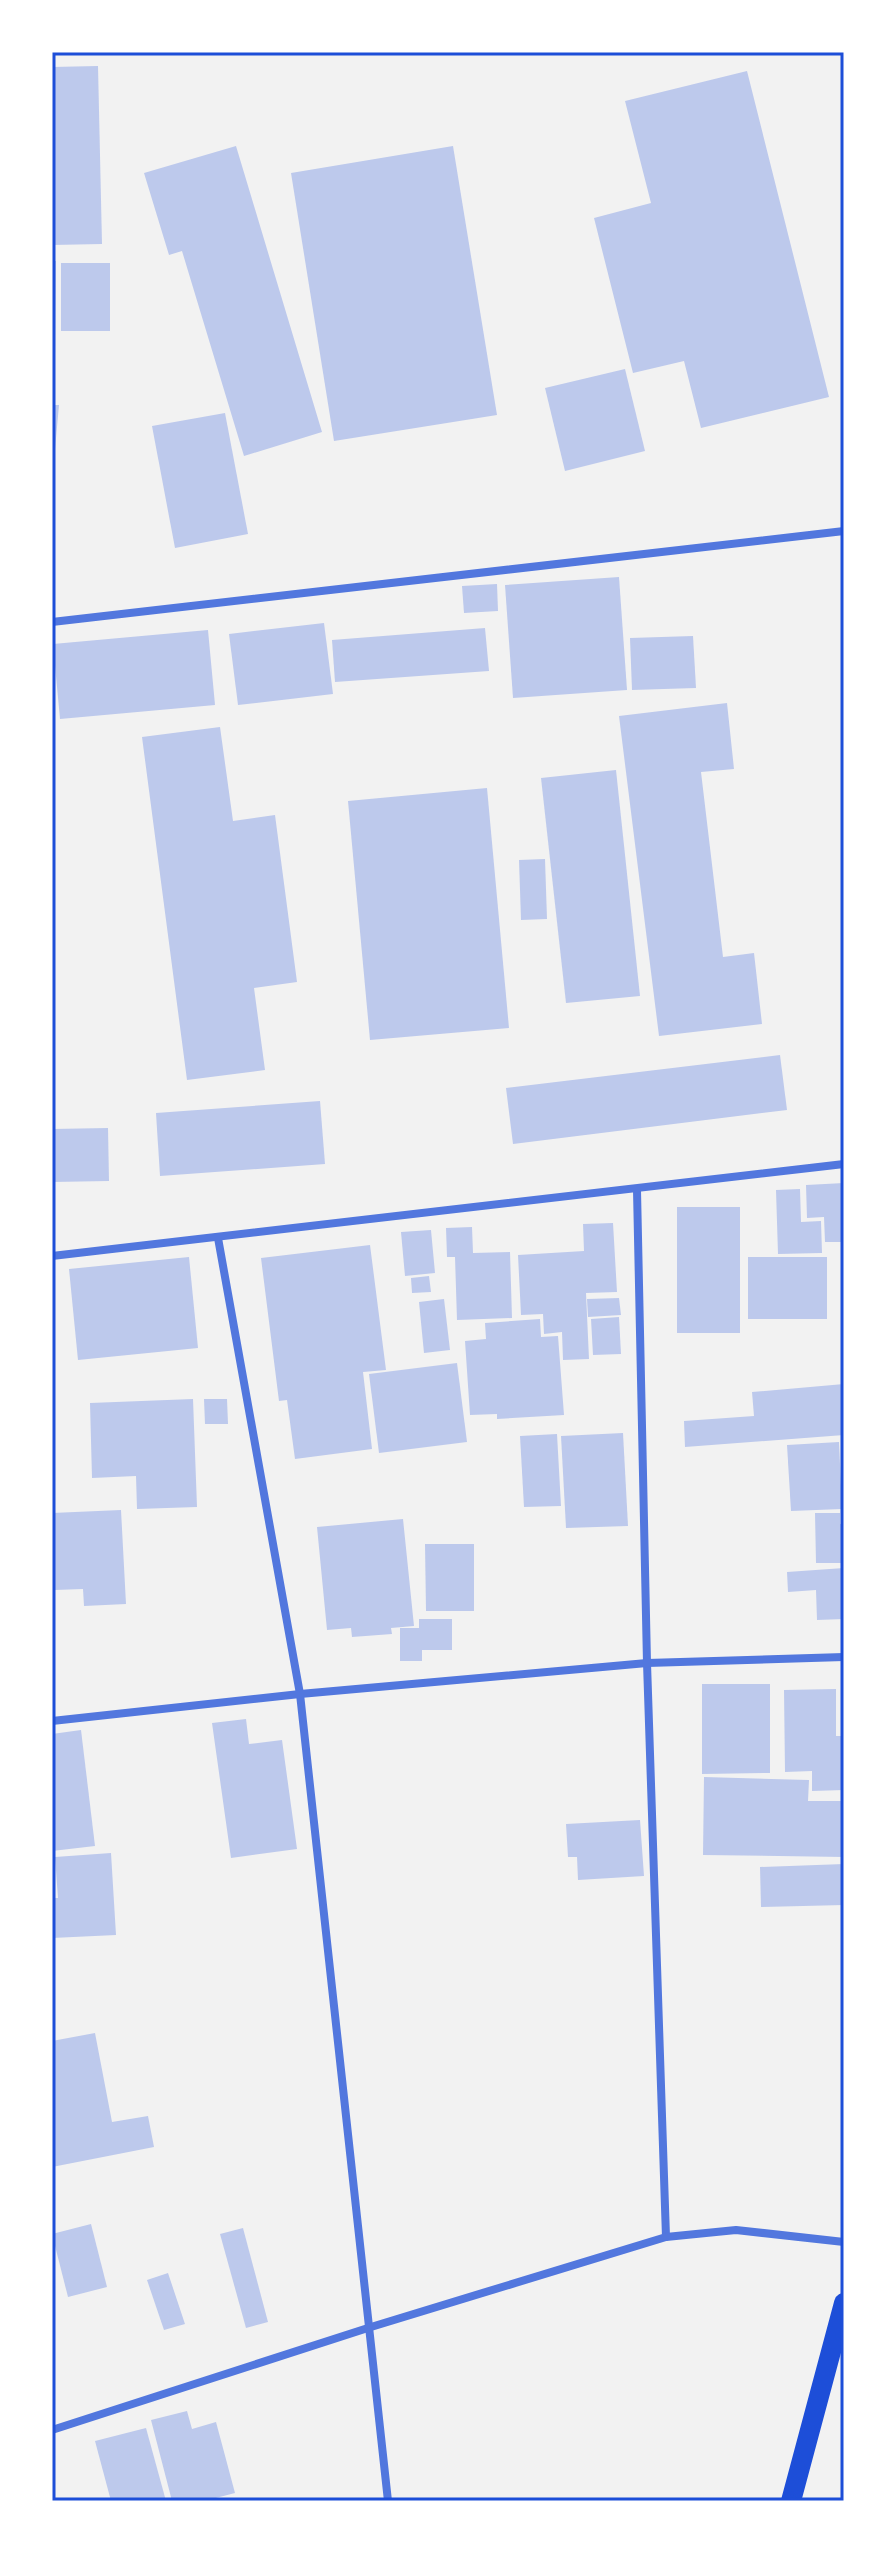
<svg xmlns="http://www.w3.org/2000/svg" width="896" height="2553" font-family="'Titillium Web',sans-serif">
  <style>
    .building { fill: #bdc9ec }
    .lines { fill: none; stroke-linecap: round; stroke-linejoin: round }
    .minor { stroke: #5277de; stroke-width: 8 }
    .primary { stroke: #1d4ed8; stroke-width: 20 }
    .neatline { fill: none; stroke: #1d4ed8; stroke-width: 3 }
  </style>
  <rect width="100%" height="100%" fill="#f2f2f2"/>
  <g class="building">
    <polygon points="98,66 102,244 52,245 52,67"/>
    <polygon points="747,71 829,397 701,428 684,361 633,373 594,218 651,203 625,101"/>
    <polygon points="236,146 322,432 244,456 182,251 169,255 144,173"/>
    <polygon points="453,146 497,415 334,441 291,173"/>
    <polygon points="52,261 56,261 55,355 52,355"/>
    <rect x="61" y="263" width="49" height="68"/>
    <polygon points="625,369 645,451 565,471 545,388"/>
    <polygon points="52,405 59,405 54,460 52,460"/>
    <polygon points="225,413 248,534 175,548 152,426"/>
    <polygon points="619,577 627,690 513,698 505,585"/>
    <polygon points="497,584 498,611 464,613 462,586"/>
    <polygon points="324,623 333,694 238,705 229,634"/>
    <polygon points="485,628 489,671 335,682 332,640"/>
    <polygon points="208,630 215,705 60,719 53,644"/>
    <polygon points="693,636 696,688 632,690 630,638"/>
    <polygon points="727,703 734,769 701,772 723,957 754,953 762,1024 659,1036 619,716"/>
    <polygon points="220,727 233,821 275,815 297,982 254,988 265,1070 187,1080 142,737"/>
    <polygon points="616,770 640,996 566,1003 541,778"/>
    <polygon points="487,788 509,1028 370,1040 348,801"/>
    <polygon points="545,859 547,919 521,920 519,860"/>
    <polygon points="780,1055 787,1110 513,1144 506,1088"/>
    <polygon points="320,1101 325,1164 160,1176 156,1113"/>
    <polygon points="108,1128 109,1181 52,1182 52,1129"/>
    <polygon points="844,1183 844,1242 825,1242 824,1217 807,1218 806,1185"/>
    <polygon points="800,1189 801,1222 821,1221 822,1253 778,1254 776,1190"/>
    <rect x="677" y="1207" width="63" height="126"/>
    <polygon points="613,1223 617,1292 586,1293 589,1359 563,1360 562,1332 544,1334 543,1314 521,1315 518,1255 584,1251 583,1224"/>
    <polygon points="472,1227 473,1253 510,1252 512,1318 457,1320 455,1257 447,1257 446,1228"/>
    <polygon points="431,1230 435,1273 405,1276 401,1232"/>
    <polygon points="370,1245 386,1370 363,1372 372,1449 295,1459 287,1400 279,1401 261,1258"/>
    <polygon points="189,1257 198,1348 78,1360 69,1269"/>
    <rect x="748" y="1257" width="79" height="62"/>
    <polygon points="429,1276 431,1292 412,1293 411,1278"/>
    <polygon points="619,1298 621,1315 588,1317 587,1299"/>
    <polygon points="444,1299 450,1350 424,1353 419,1302"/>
    <polygon points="619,1317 621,1354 593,1355 591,1319"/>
    <polygon points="540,1319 541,1337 558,1336 564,1415 497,1419 497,1414 470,1415 465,1341 486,1339 485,1323"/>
    <polygon points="457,1363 467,1442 379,1453 369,1374"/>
    <polygon points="844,1384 844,1435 685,1447 684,1421 754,1416 752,1392"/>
    <polygon points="193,1399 197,1507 137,1509 136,1476 92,1478 90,1403"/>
    <polygon points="204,1399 227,1399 228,1424 205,1424"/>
    <polygon points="623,1433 628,1526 566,1528 561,1436"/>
    <polygon points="557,1434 561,1506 524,1507 520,1436"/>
    <polygon points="839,1442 842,1509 791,1511 787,1445"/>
    <polygon points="121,1510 126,1604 84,1606 83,1589 55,1590 52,1513"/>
    <polygon points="815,1513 840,1513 840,1524 844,1524 844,1563 816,1563"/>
    <polygon points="403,1519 414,1626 391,1628 392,1634 352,1637 351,1628 327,1630 317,1527"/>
    <polygon points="425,1544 474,1544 474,1611 426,1611"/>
    <polygon points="844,1568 844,1619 817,1620 816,1590 788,1592 787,1572"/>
    <polygon points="419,1619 452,1619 452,1650 422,1650 422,1661 400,1661 400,1628 419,1628"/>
    <polygon points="702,1684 770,1684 770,1773 702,1774"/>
    <polygon points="836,1689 836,1736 844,1736 844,1790 812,1791 812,1771 785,1772 784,1690"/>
    <polygon points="246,1719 249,1744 282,1740 297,1849 231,1858 212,1723"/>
    <polygon points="81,1730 95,1846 52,1851 52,1734"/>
    <polygon points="704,1777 809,1780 808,1801 844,1801 844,1857 703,1855"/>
    <polygon points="640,1820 644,1876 578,1880 577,1857 568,1857 566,1824"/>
    <polygon points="111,1853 116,1935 52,1938 52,1898 58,1898 55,1857"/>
    <polygon points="844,1864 844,1905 761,1907 760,1867"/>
    <polygon points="95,2033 112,2122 148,2116 154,2147 52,2167 52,2041"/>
    <polygon points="91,2224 107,2287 68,2297 52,2234"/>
    <polygon points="243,2228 268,2322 246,2328 220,2234"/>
    <polygon points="168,2273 185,2324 164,2330 147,2280"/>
    <polygon points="187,2411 192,2429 216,2422 235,2493 204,2501 172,2501 151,2420"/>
    <polygon points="146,2428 166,2501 111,2501 95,2441"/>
  </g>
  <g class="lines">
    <g class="minor">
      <polyline points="52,622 844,531"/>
      <polyline points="637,1190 647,1663 666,2237"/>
      <polyline points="218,1238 300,1694 388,2501"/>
      <polyline points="52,1256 844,1164"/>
      <polyline points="52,1721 300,1694 647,1663 844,1657"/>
      <polyline points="52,2430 371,2327 666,2237 736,2230 844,2242"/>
    </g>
    <polyline class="primary" points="791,2501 844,2303"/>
  </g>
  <rect width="896" height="2553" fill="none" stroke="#ffffff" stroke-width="108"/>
  <rect x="54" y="54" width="788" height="2445" class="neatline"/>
</svg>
